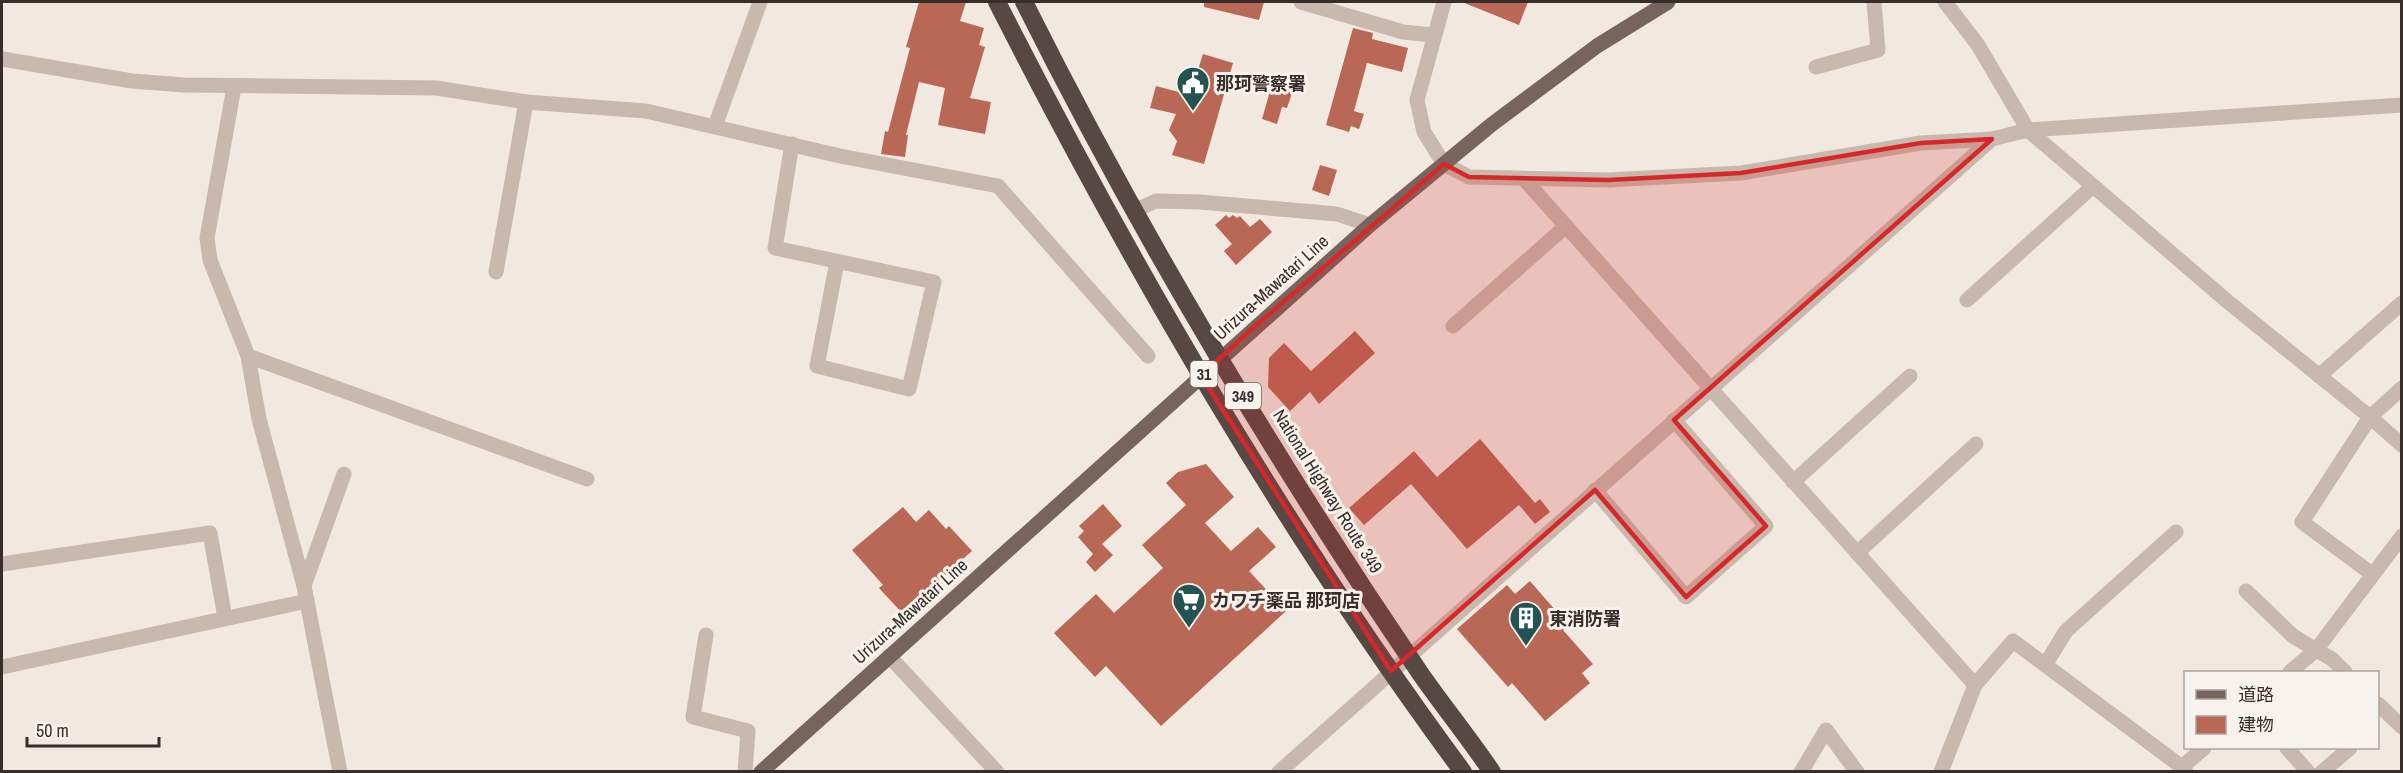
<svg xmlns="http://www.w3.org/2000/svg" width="2403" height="773" font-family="'Archivo Narrow','Noto Sans JP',sans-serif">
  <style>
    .building { fill: #b96855 }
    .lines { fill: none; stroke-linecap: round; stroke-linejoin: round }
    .minor { stroke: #c8b8ad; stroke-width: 15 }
    .major { stroke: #77655d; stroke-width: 15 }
    .highway { stroke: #574843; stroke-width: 18 }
    .marked { fill: #d62828; fill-opacity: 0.2; stroke: #d62828; stroke-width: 4.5; stroke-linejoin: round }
    .labels { text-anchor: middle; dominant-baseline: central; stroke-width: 6; stroke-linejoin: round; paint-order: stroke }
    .shield { fill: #f8f2ec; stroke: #716965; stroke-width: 1.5 }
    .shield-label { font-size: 16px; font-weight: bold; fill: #372e2b }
    .poi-label { font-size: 18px; font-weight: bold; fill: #372e2b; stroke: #f8f2ec; text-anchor: start }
    .street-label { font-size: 18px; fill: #372e2b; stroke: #f8f2ec }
  </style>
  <rect width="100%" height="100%" fill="#f1e8e0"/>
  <g class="building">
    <polygon points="919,2 966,2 960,21 984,28 979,45 985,47 970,98 991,102 985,134 938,125 945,88 919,82 906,135 908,135 905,157 881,154 885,131 888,132 910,48 906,47"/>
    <polygon points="1204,2 1264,2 1259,20 1204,7"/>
    <polygon points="1462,2 1528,2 1519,25"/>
    <polygon points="1353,28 1373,33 1372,39 1408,48 1402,72 1367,63 1354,111 1364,114 1359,129 1351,126 1349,132 1326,125"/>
    <polygon points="1203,54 1233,63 1204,164 1172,155 1177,141 1169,130 1176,114 1150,108 1156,86 1190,95"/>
    <polygon points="1272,84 1293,90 1287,108 1282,107 1277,124 1262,119"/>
    <polygon points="1320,165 1337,170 1329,196 1312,190"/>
    <polygon points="1226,215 1229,218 1233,215 1237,218 1240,216 1250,227 1260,219 1272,232 1236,265 1224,251 1232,244 1215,225"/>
    <polygon points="1355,331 1375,353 1319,404 1310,392 1290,411 1268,387 1269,358 1284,343 1311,371"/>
    <polygon points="1480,439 1535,503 1540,499 1550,512 1535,524 1519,505 1467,549 1411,484 1364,525 1349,508 1414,451 1437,477"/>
    <polygon points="1206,464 1234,497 1205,523 1231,551 1258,527 1276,547 1249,571 1286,611 1161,726 1106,666 1095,677 1054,633 1096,594 1114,613 1163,568 1142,545 1186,505 1166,483 1178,472"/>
    <polygon points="1103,504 1122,526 1102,544 1113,555 1095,572 1086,562 1093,554 1078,537 1084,531 1079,526"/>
    <polygon points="903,507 916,522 929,510 946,529 949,526 972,551 902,613 879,588 883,585 852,550"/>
    <polygon points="1530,581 1569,626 1563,630 1593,664 1582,673 1590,683 1545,721 1512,683 1508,687 1457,629 1507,585 1515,594"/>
  </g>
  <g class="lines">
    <g class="minor">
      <polyline points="1301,2 1403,32 1433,35"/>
      <polyline points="1444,2 1417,100 1424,132 1444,164 1469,177 1608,180 1741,173 1921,143 1992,139 2028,130 2402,105"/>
      <polyline points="1945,2 1978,45 2028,130 2227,301 2370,417 2402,445"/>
      <polyline points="2,59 132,81 184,85 436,88 526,102 646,111 840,156 998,186 1148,356"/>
      <polyline points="1816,67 1878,50 1874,2"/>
      <polyline points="234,87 207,238 210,260 248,356 259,419 304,586 340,772"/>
      <polyline points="715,126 760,2"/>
      <polyline points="792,144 775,248 934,282 909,389 817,366 837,262"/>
      <polyline points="1524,179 1975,685"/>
      <polyline points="1134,211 1156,201 1200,202 1337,214 1370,225"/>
      <polyline points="496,272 526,102"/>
      <polyline points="1967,300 2092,187"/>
      <polyline points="1453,326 1566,226"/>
      <polyline points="248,356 587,479"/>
      <polyline points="2319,376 2402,303"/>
      <polyline points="1793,482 1910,376"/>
      <polyline points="1595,490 1686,597 1766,526 1674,420"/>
      <polyline points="1857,553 1976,444"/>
      <polyline points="2,564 210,533 225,618"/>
      <polyline points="2372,574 2302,522 2370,417 2402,388"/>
      <polyline points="304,586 344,474"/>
      <polyline points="2246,591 2293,636 2316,650 2290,672"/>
      <polyline points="706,635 693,717 748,731 745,772"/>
      <polyline points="889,656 997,772"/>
      <polyline points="2045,665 2066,631 2176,532"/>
      <polyline points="2,667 307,601"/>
      <polyline points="2345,672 2332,659 2316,650 2402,536"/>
      <polyline points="2378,704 2402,727"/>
      <polyline points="2287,748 2308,772"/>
      <polyline points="1279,772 1992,139"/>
      <polyline points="1801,772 1826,730 1857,772"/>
      <polyline points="1941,772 1975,685 2013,641 2182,767"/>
      <polyline points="2186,772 2182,767 2204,748"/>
      <polyline points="2322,772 2350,748"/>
    </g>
    <polyline class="major" points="761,772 1370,225 1491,125 1597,46 1668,2"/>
    <g class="highway">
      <path d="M997,2C1133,269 1284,530 1463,772"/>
      <path d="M1024,2C1140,234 1274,458 1420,673C1443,706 1469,738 1492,772"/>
    </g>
  </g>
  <path class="marked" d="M1992,139L1674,420L1766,526L1686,597L1595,490L1391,671L1201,376L1246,334L1444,164L1469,177L1608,180L1741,173L1921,143Z"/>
  <defs>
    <g id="civic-pin" transform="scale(1.725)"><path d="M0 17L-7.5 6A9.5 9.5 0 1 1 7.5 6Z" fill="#245354" stroke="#f8f2ec"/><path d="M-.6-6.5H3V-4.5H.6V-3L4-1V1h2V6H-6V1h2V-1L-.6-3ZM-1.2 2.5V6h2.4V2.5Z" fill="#fff"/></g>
    <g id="supermarket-pin" transform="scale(1.725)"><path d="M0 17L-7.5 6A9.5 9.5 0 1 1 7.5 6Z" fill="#245354" stroke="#f8f2ec"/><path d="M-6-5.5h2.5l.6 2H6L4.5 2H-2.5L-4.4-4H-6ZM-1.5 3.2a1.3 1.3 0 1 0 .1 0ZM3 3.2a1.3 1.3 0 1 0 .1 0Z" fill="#fff"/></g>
    <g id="building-pin" transform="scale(1.725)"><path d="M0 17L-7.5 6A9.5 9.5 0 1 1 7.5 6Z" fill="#245354" stroke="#f8f2ec"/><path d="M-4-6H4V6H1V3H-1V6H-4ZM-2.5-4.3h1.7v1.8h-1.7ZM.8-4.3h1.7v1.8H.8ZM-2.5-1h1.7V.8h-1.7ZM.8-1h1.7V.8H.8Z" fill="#fff"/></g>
  </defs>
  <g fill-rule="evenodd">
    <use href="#civic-pin" x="1193" y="83"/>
    <use href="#supermarket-pin" x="1189" y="600"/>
    <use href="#building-pin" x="1526" y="618"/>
  </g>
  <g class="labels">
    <g class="shield">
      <rect x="1190.5" y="361" width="27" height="26" rx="4.5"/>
      <rect x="1225" y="383" width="36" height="26" rx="4.5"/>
    </g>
    <g class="shield-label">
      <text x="1204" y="374">31</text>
      <text x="1243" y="396">349</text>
    </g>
    <g class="poi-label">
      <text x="1216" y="83">那珂警察署</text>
      <text x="1212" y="600">カワチ薬品 那珂店</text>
      <text x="1549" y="618">東消防署</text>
    </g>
    <g class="street-label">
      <text transform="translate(1271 287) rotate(-42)">Urizura-Mawatari Line</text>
      <text transform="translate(1328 491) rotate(58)">National Highway Route 349</text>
      <text transform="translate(910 611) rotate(-42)">Urizura-Mawatari Line</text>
    </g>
  </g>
  <rect width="2403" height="773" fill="none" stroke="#372e2b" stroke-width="6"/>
  <rect x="2184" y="671" width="195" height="78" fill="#f8f2ec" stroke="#aba49f" stroke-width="1.5"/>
  <rect x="2196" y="690" width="30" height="9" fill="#77655d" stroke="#aba49f" stroke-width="1.5"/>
  <text x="2238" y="701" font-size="18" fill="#372e2b">道路</text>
  <rect x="2196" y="716" width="30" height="18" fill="#b96855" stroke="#aba49f" stroke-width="1.5"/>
  <text x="2238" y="731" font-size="18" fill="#372e2b">建物</text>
  <path d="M27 737v9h132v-9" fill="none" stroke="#372e2b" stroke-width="3"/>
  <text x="36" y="737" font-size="18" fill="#372e2b" stroke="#f8f2ec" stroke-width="4.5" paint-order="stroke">50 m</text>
</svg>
